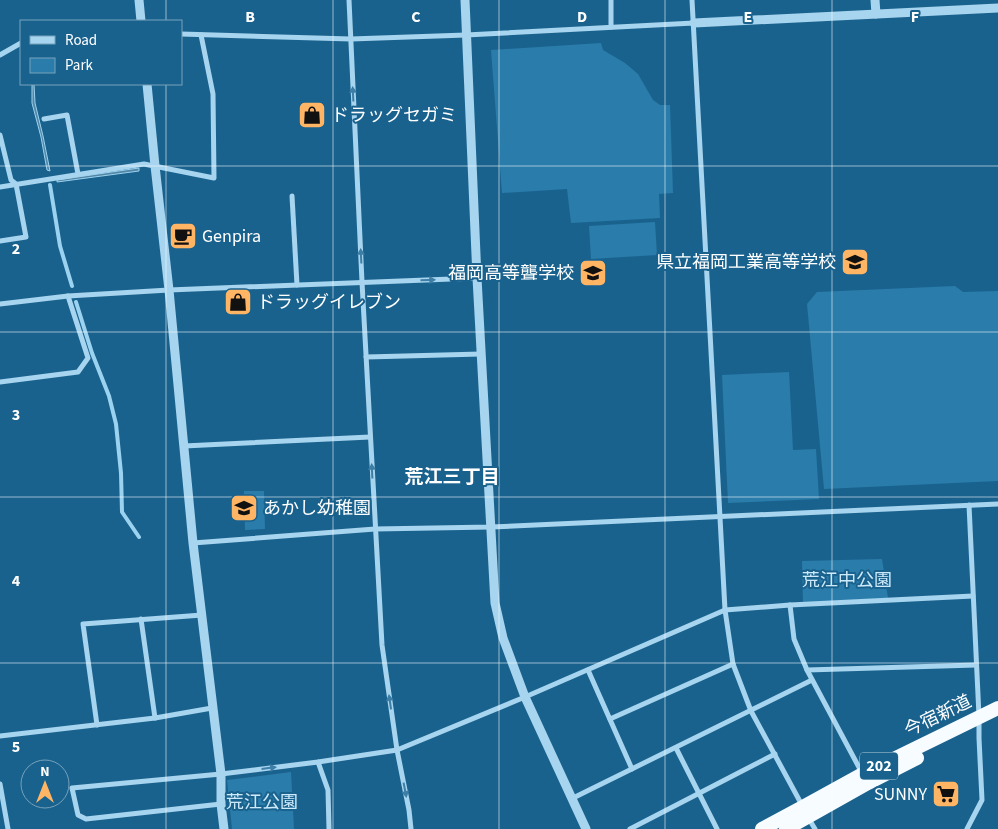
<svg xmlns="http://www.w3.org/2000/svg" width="998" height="829" font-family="'Source Sans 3','Noto Sans JP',sans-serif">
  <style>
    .green { fill: #2a7caa }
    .water { fill: #5386a4; stroke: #9ad2f0 }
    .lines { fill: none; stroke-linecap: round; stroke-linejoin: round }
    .stream { stroke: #9ad2f0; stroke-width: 4 }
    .minor { stroke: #a7d4ee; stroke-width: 5 }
    .tertiary { stroke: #a7d4ee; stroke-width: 9 }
    .trunk { stroke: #f6fcff; stroke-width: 14 }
    .oneway { fill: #3d7ea6 }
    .grid { fill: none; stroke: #fff; stroke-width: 1; stroke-opacity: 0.55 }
    .labels { text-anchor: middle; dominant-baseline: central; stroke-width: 4; stroke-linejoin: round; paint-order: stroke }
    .shield { fill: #1a628e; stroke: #bad0dd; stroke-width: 1 }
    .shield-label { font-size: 16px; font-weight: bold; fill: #fff }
    .poi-label { font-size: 18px; fill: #fff; stroke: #1a628e; text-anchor: start }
    .park-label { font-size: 18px; fill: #cdeafa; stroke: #1a628e }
    .street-label { font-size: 18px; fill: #fff; stroke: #1a628e }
    .neighbourhood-label { font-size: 19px; font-weight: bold; fill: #fff; stroke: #1a628e }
    .grid-label { font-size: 16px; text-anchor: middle; font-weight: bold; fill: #fff; stroke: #1a628e; stroke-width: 4; stroke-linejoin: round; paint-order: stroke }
  </style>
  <rect width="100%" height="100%" fill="#1a628e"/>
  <g class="green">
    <polygon points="601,43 603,50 625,63 638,74 653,100 660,105 670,105 673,193 659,194 660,218 571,223 567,189 502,193 491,50"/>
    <polygon points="655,222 657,255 591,259 589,226"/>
    <polygon points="955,286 963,292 998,291 998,481 824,489 807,304 817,292"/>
    <polygon points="789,372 793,450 816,449 819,499 728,503 722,375"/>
    <polygon points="244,491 264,491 265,529 245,530"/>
    <polygon points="882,559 888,598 803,603 802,561"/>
    <polygon points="291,772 294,829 232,829 227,780"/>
  </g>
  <g class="water">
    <polygon points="32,84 34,84 35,103 43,136 50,171 47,170 41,137 32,103"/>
    <polygon points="139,168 139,171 57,182 57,180"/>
  </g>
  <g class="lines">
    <g class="stream">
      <polyline points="50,185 60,246 72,286"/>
      <polyline points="76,302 92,353 109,396 116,424 121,473 122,512 139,537"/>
    </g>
    <g class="minor">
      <polyline points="349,0 362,282 382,645 397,750 409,810 411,829"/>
      <polyline points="611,0 611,27"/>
      <polyline points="692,0 725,610 733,664 751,711 803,807"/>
      <polyline points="181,34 351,39 466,35 694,23"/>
      <polyline points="0,55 21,43"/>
      <polyline points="44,119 67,115 78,174"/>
      <polyline points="0,135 11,180 16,184 26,237 0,241"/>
      <polyline points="0,187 144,164 214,178 213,94 201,35"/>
      <polyline points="292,196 297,285"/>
      <polyline points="0,304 68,296 169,290 477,278"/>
      <polyline points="366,357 481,354"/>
      <polyline points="0,382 78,372 88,358 68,296"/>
      <polyline points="184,446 370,437"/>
      <polyline points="193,543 375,529 491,527 998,504"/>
      <polyline points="790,605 794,639 807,670 976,665"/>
      <polyline points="141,619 155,718"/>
      <polyline points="588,670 632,769"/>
      <polyline points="807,670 862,773"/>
      <polyline points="610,719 733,664"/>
      <polyline points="97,725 83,624 202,615"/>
      <polyline points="0,736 155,718 212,708"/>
      <polyline points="676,748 717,829"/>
      <polyline points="318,762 328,790 329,829"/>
      <polyline points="0,784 8,829"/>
      <polyline points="571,799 812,680"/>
      <polyline points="221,804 86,819 78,815 72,788 221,774 318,762 397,750 525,697 725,610 790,605 973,596"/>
      <polyline points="809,819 815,829"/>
      <polyline points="630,829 775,754"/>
      <polyline points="967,829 982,800 979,738 979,716 969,505"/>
    </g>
    <g class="tertiary">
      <polyline points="139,0 141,21"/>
      <polyline points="465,0 477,278 495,603 503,638 525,697 586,829"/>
      <polyline points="875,0 876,14"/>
      <polyline points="694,23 998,8"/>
      <polyline points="147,84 155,166 169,290 193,543 221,774 221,804 224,829"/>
    </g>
    <g class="trunk">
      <polyline points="762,829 803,807 863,774 998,708"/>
      <polyline points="786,829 868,783 917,758"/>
    </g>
  </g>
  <defs><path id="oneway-solid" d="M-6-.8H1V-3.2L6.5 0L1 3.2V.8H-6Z" transform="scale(1.25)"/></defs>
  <g class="oneway">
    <use href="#oneway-solid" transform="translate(353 94) rotate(-93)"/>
    <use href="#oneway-solid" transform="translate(361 256) rotate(-93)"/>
    <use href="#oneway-solid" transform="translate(428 280) rotate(-2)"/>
    <use href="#oneway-solid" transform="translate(372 471) rotate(-93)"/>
    <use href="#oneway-solid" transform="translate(390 702) rotate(-98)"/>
    <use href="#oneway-solid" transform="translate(269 768) rotate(-7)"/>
    <use href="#oneway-solid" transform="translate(405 790) rotate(79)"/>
  </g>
  <path class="grid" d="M166,0V21M333,0V829M499,0V829M665,0V829M832,0V829M166,84V829M0,166H998M0,332H998M0,497H998M0,663H998"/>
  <defs>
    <g id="shop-square" transform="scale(1.4375)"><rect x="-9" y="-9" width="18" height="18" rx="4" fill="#ffb564" stroke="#1a628e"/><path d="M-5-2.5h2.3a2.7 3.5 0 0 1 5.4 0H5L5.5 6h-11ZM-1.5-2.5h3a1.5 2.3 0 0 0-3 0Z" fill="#111"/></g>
    <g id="cafe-square" transform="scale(1.4375)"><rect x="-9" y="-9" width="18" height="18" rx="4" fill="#ffb564" stroke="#1a628e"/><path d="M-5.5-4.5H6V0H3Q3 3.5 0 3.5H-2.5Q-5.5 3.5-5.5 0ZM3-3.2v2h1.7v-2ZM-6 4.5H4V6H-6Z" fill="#111"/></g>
    <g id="school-square" transform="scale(1.4375)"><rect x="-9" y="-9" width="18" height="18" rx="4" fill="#ffb564" stroke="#1a628e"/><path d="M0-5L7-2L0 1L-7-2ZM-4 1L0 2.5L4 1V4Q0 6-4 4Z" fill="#111"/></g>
    <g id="supermarket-square" transform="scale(1.4375)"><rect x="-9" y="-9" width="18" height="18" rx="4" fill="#ffb564" stroke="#1a628e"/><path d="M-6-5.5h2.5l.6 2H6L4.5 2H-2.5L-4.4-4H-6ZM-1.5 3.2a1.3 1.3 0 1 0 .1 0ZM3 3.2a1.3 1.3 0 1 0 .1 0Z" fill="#111"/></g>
  </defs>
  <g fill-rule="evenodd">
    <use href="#shop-square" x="312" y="115"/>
    <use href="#cafe-square" x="183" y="236"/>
    <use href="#school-square" x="855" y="262"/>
    <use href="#school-square" x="593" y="273"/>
    <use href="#shop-square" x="238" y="302"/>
    <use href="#school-square" x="244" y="508"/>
    <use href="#supermarket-square" x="946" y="794"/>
  </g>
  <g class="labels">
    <rect class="shield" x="860" y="752.5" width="38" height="27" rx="4"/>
    <g class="shield-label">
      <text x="879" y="766">202</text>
    </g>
    <g class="poi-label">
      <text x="331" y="115">ドラッグセガミ</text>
      <text x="202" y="236">Genpira</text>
      <text x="836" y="262" text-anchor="end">県立福岡工業高等学校</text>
      <text x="574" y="273" text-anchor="end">福岡高等聾学校</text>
      <text x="257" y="302">ドラッグイレブン</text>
      <text x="263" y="508">あかし幼稚園</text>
      <text x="927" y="794" text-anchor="end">SUNNY</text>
    </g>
    <g class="park-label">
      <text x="847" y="580">荒江中公園</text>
      <text x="262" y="802">荒江公園</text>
    </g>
    <g class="street-label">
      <text transform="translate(938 716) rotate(-26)">今宿新道</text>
    </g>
    <g class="neighbourhood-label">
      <text x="452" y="477">荒江三丁目</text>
    </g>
  </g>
  <g class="grid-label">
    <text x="250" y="22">B</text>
    <text x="416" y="22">C</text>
    <text x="582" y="22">D</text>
    <text x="748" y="22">E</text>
    <text x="915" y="22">F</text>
    <text x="16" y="254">2</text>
    <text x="16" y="420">3</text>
    <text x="16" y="586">4</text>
    <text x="16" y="752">5</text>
  </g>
  <rect x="20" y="20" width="162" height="65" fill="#1a628e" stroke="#76a1bb"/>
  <rect x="30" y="36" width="25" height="8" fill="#a7d4ee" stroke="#76a1bb"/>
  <text x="65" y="45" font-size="15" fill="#ffffff">Road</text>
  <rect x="30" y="58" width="25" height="15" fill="#2a7caa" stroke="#76a1bb"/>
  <text x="65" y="70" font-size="15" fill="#ffffff">Park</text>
  <g transform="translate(45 784)"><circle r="24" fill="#1a628e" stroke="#76a1bb"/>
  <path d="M0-4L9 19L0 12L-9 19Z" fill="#ffb564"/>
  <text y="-8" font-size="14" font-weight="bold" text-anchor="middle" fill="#ffffff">N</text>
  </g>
</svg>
